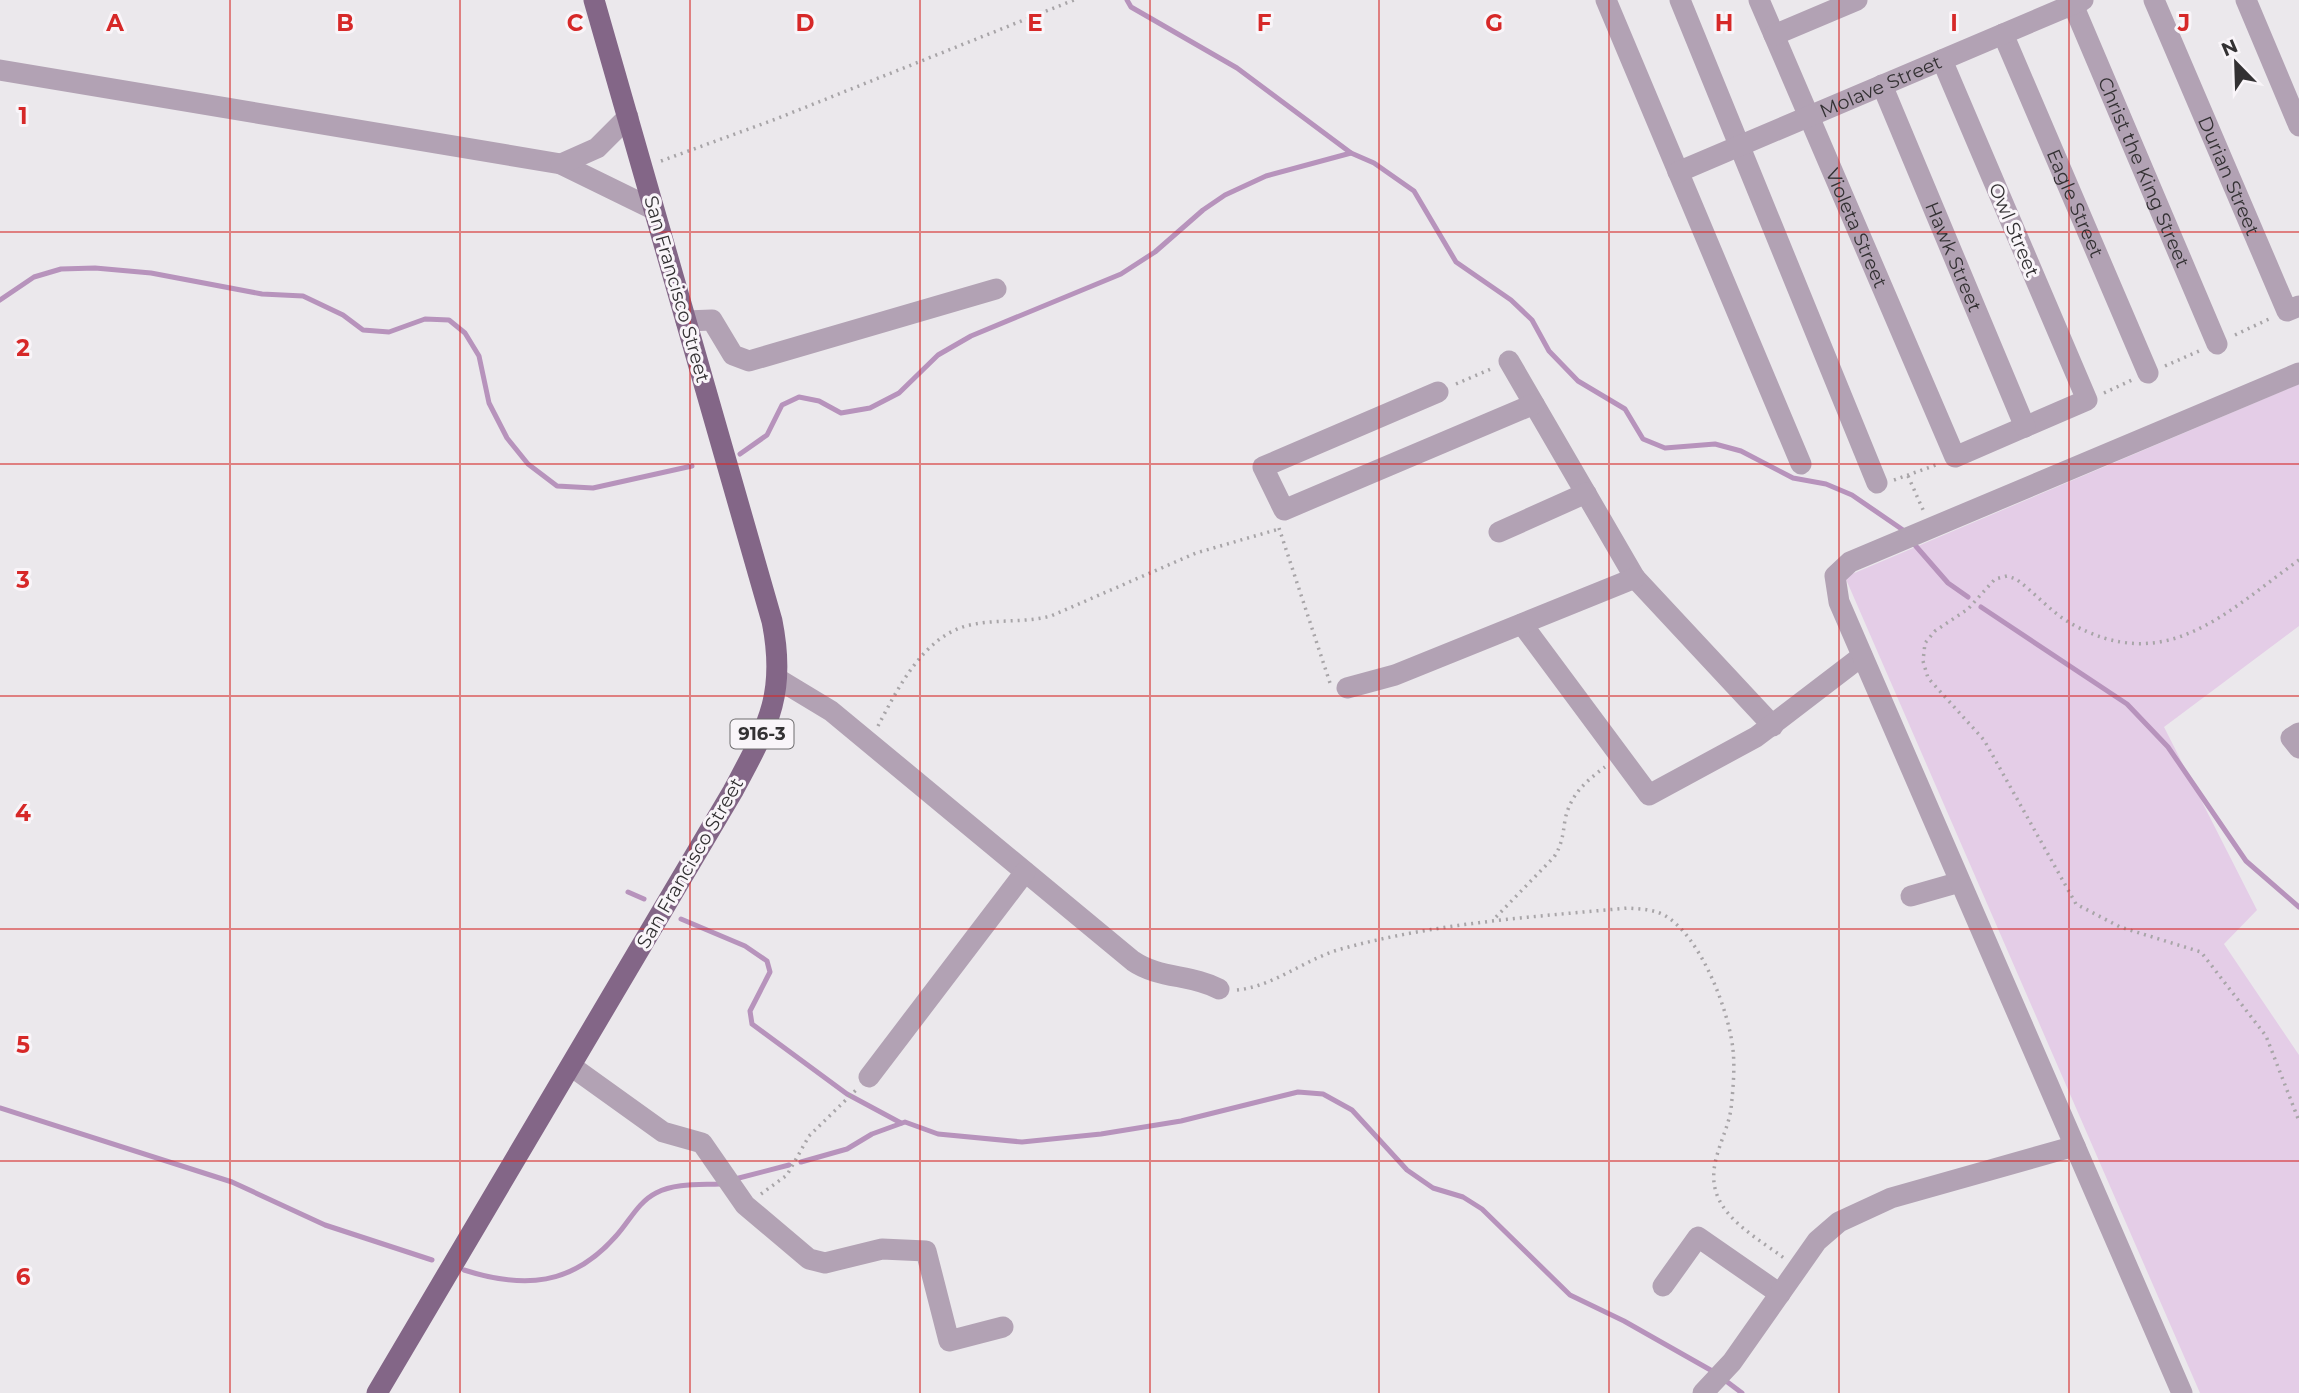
<svg xmlns="http://www.w3.org/2000/svg" width="2299" height="1393" font-family="Montserrat,sans-serif">
  <style>
    .green { fill: #e4cde7 }
    .lines { fill: none; stroke-linecap: round; stroke-linejoin: round }
    .stream { stroke: #b793bc; stroke-width: 5 }
    .path { stroke: #a8a5a8; stroke-width: 3.5; stroke-dasharray: 2 5; stroke-linecap: butt }
    .minor { stroke: #b2a2b4; stroke-width: 21 }
    .major { stroke: #836687; stroke-width: 21 }
    .grid { fill: none; stroke: #d62828; stroke-width: 2; stroke-opacity: 0.55 }
    .labels { text-anchor: middle; dominant-baseline: central; stroke-width: 6; stroke-linejoin: round; paint-order: stroke }
    .shield { fill: #f9f5f9; stroke: #6e6c6e; stroke-width: 2 }
    .shield-label { font-size: 18px; font-weight: bold; fill: #333133 }
    .street-label { font-size: 19px; fill: #333133; stroke: #f9f5f9 }
    .grid-label { font-size: 23px; text-anchor: middle; font-weight: bold; fill: #d62828; stroke: #f9f5f9; stroke-width: 6; stroke-linejoin: round; paint-order: stroke }
  </style>
  <rect width="100%" height="100%" fill="#ebe8ec"/>
  <polygon class="green" points="2299,384 2299,626 2164,727 2257,910 2224,944 2299,1055 2299,1393 2200,1393 1845,577"/>
  <g class="lines">
    <g class="stream">
      <polyline points="1127,0 1131,7 1237,68 1351,153 1374,163 1414,191 1456,262 1511,300 1532,320 1549,351 1578,381 1625,409 1643,439 1665,448 1715,444 1741,451 1793,478 1826,484 1852,495 1903,530"/>
      <polyline points="0,300 34,277 61,269 95,268 151,273 262,294 303,296 343,315 363,330 389,332 425,319 449,320 465,333 479,356 489,403 507,438 528,464 557,486 593,488 692,466"/>
      <polyline points="740,454 767,435 782,405 799,397 819,401 841,413 870,408 899,393 938,355 971,336 1121,274 1155,252 1203,210 1225,195 1266,176 1351,153"/>
      <polyline points="1914,544 1948,583 1968,597"/>
      <polyline points="1981,607 2127,704 2168,747 2246,861 2299,907"/>
      <polyline points="628,892 644,899"/>
      <polyline points="681,919 745,946 767,961 770,972 750,1011 752,1024 847,1094 901,1123"/>
      <polyline points="0,1108 232,1182 325,1225 432,1260"/>
      <polyline points="801,1162 847,1149 872,1134 905,1122 938,1134 1022,1142 1101,1134 1181,1121 1298,1092 1323,1094 1352,1110 1407,1170 1433,1188 1463,1197 1482,1209 1570,1295 1624,1321 1714,1372"/>
      <polyline points="735,1179 789,1165"/>
      <path d="M464,1270C524,1289 572,1286 616,1236C629,1222 638,1202 656,1193C675,1183 700,1185 720,1184"/>
      <polyline points="1726,1381 1742,1393"/>
    </g>
    <g class="path">
      <polyline points="661,161 776,119 1074,0"/>
      <polyline points="2235,335 2269,319"/>
      <polyline points="2165,366 2199,351"/>
      <polyline points="1456,384 1491,369"/>
      <polyline points="2104,393 2132,380"/>
      <polyline points="1908,476 1924,512"/>
      <polyline points="1894,480 1936,465"/>
      <polyline points="1279,528 1330,683"/>
      <path d="M2299,560C2224,614 2165,677 2070,623C2051,612 2034,592 2016,579L2007,576L1995,579L1968,609L1935,631L1925,643L1923,661L1928,678L1984,740L2076,904L2120,927L2201,952L2266,1036L2299,1121"/>
      <path d="M878,726C898,688 924,635 970,625C997,619 1024,623 1051,616L1196,553L1279,529"/>
      <path d="M1496,917L1554,857C1562,845 1563,834 1565,820C1570,795 1586,781 1605,767"/>
      <path d="M1237,990C1275,986 1305,959 1341,949C1435,923 1531,917 1628,908C1640,909 1652,909 1664,915C1700,935 1729,1010 1733,1050C1735,1068 1733,1090 1731,1109C1727,1136 1707,1163 1716,1192C1725,1221 1760,1240 1784,1258"/>
      <polyline points="761,1194 787,1175 809,1136 856,1090"/>
    </g>
    <g class="minor">
      <polyline points="1606,0 1801,464"/>
      <polyline points="1680,0 1877,483"/>
      <path id="s1" d="M1759,0L1955,457L2087,400L1942,60"/>
      <path id="s2" d="M2071,0L2217,344"/>
      <path id="s3" d="M2154,0L2287,311L2299,306"/>
      <polyline points="2246,0 2299,126"/>
      <path id="s4" d="M2003,34L2148,373"/>
      <polyline points="1774,35 1857,0"/>
      <polyline points="0,70 561,164 653,209"/>
      <path id="s5" d="M1882,85L2025,427"/>
      <polyline points="561,164 597,148 628,117"/>
      <path id="s6" d="M1678,172L2083,0"/>
      <polyline points="686,321 712,320 733,355 749,361 996,289"/>
      <polyline points="1509,361 1635,578 1773,726"/>
      <polyline points="1438,392 1263,467 1284,510 1534,404"/>
      <polyline points="1499,532 1586,493"/>
      <polyline points="1522,624 1649,795 1756,737 1862,656"/>
      <path d="M778,679L831,711L1133,961C1159,979 1191,974 1219,989"/>
      <polyline points="1347,688 1395,675 1635,578"/>
      <polyline points="2299,733 2291,738 2299,748"/>
      <polyline points="1911,896 1960,882"/>
      <polyline points="571,1066 663,1132 702,1143 745,1205 809,1259 825,1263 882,1249 926,1251 949,1341 1003,1327"/>
      <polyline points="869,1077 1025,872"/>
      <polyline points="1663,1286 1698,1237 1780,1294"/>
      <polyline points="1703,1393 1732,1362 1817,1241 1839,1222 1891,1198 2075,1146"/>
      <polyline points="2182,1393 1839,602 1835,576 1850,562 2299,373"/>
    </g>
    <path class="major" d="M377,1393L733,791C767,727 787,696 772,621L594,0"/>
  </g>
  <path class="grid" d="M230,0V1393M460,0V1393M690,0V1393M920,0V1393M1150,0V1393M1379,0V1393M1609,0V1393M1839,0V1393M2069,0V1393M0,232H2299M0,464H2299M0,696H2299M0,929H2299M0,1161H2299"/>
  <g class="labels">
    <rect class="shield" x="730.5" y="719.5" width="63" height="29" rx="5"/>
    <g class="shield-label">
      <text x="762" y="734">916-3</text>
    </g>
    <g class="street-label">
      <text stroke="none"><textPath href="#s6" startOffset="220">Molave Street</textPath></text>
      <text stroke="none"><textPath href="#s2" startOffset="187">Christ the King Street</textPath></text>
      <text stroke="none"><textPath href="#s3" startOffset="191">Durian Street</textPath></text>
      <text stroke="none"><textPath href="#s4" startOffset="184">Eagle Street</textPath></text>
      <text stroke="none"><textPath href="#s1" startOffset="248">Violeta Street</textPath></text>
      <text transform="translate(2014 230) rotate(67)">Owl Street</text>
      <text stroke="none"><textPath href="#s5" startOffset="186">Hawk Street</textPath></text>
      <text transform="translate(677 289) rotate(74)">San Francisco Street</text>
      <text transform="translate(690 863) rotate(-60)">San Francisco Street</text>
    </g>
  </g>
  <g class="grid-label">
    <text x="115" y="31">A</text>
    <text x="345" y="31">B</text>
    <text x="575" y="31">C</text>
    <text x="805" y="31">D</text>
    <text x="1035" y="31">E</text>
    <text x="1264" y="31">F</text>
    <text x="1494" y="31">G</text>
    <text x="1724" y="31">H</text>
    <text x="1954" y="31">I</text>
    <text x="2184" y="31">J</text>
    <text x="23" y="124">1</text>
    <text x="23" y="356">2</text>
    <text x="23" y="588">3</text>
    <text x="23" y="821">4</text>
    <text x="23" y="1053">5</text>
    <text x="23" y="1285">6</text>
  </g>
  <g transform="translate(2236 63) rotate(337)" stroke="#f9f5f9" stroke-width="5" paint-order="stroke">
  <path d="M0-5L12 26L0 18L-12 26Z" fill="#333133"/>
  <text y="-10" font-size="19" font-weight="bold" text-anchor="middle" fill="#333133">N</text>
  </g>
</svg>
